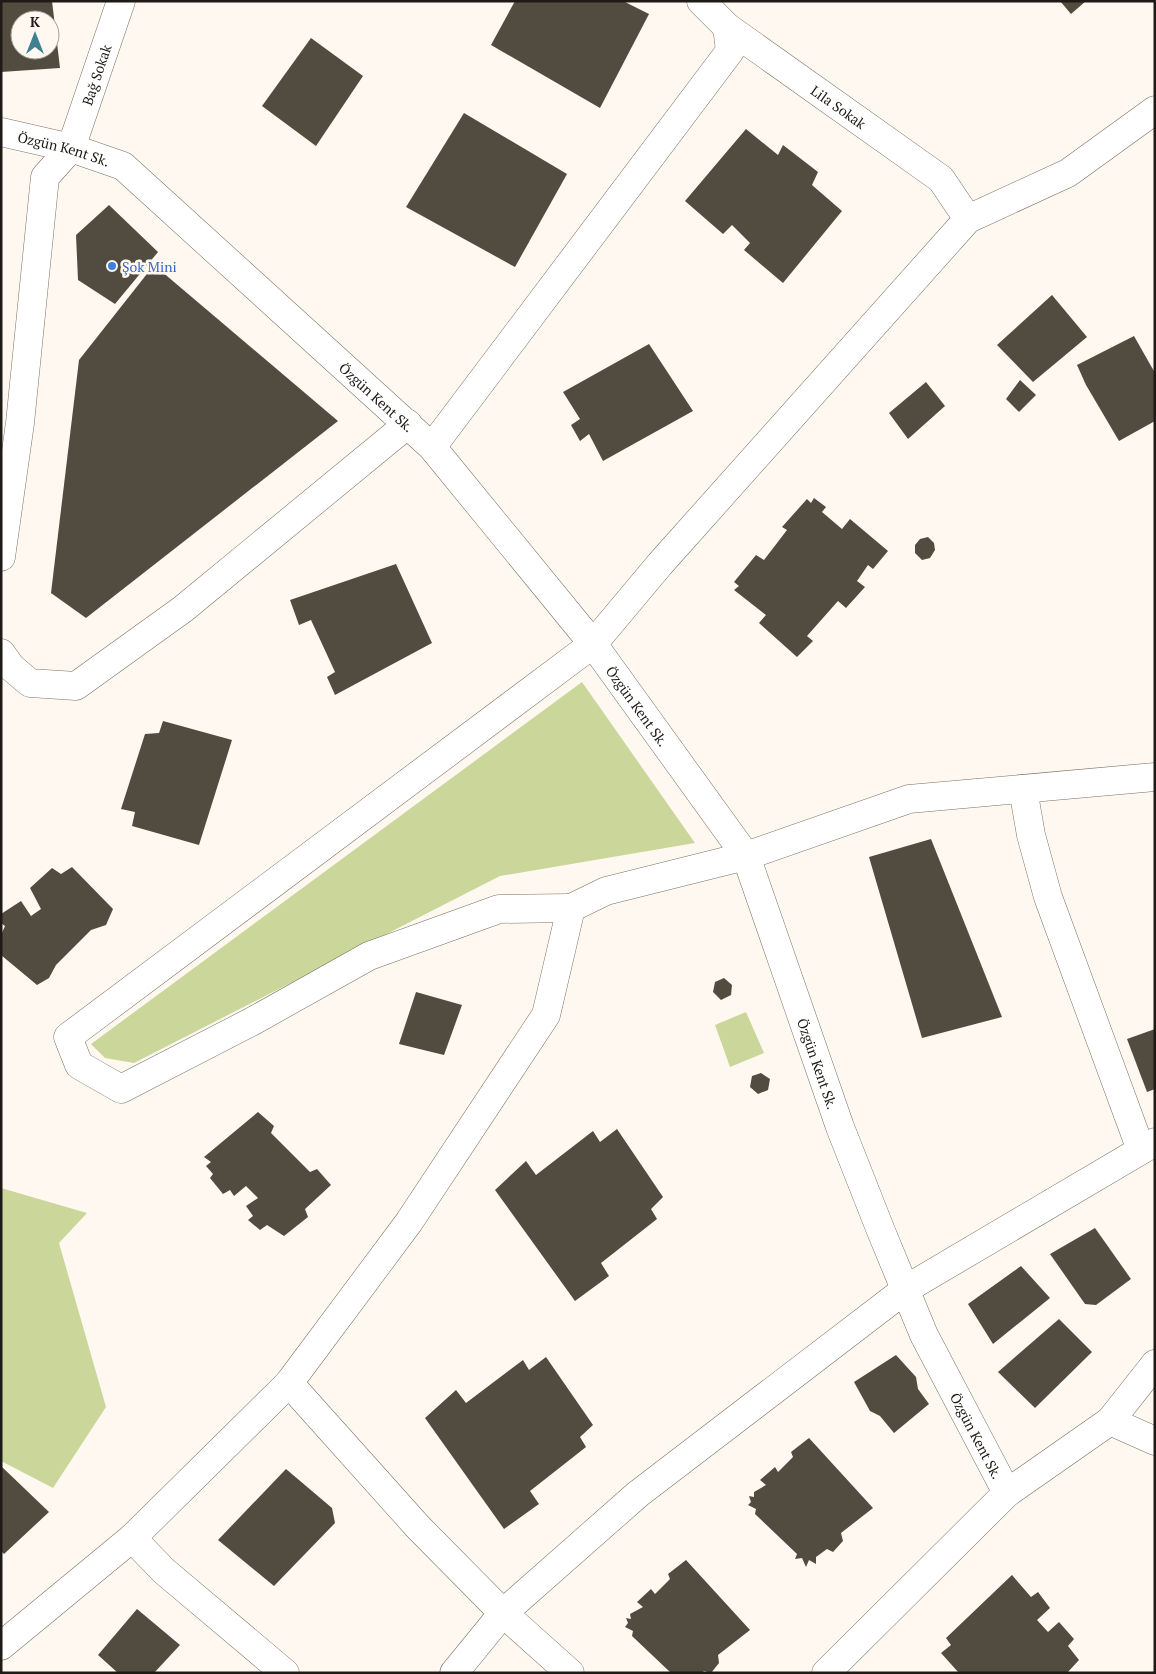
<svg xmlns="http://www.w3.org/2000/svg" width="1156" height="1674" font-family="'PT Serif',serif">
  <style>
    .green { fill: #cbd79a }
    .building { fill: #524b3f; fill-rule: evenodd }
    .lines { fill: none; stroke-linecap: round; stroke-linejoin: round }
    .minor-casing { stroke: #797165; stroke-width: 29 }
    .minor { stroke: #fff; stroke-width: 28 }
    .shop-dot { fill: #3f7fe0; stroke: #fef8f0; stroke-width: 2 }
    .labels { text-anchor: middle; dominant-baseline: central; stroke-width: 5; stroke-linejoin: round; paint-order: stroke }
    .street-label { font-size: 14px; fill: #1e1a15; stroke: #fef8f0 }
    .shop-label { font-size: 14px; fill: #366cbe; stroke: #fef8f0; text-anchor: start }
  </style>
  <rect width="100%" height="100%" fill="#fef8f0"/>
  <g class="green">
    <polygon points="582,682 695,843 500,876 134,1063 105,1058 91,1044"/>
    <polygon points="746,1012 764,1053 730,1067 715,1025"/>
    <polygon points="1,1188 87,1213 59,1243 106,1407 53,1488 1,1461"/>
  </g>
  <g class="building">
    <path d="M1,1H52L60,68L1,72ZM20,20H50V50H20Z"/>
    <polygon points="515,1 623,1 649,14 600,108 491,45"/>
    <polygon points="1060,1 1086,1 1071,14"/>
    <polygon points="311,38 363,76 316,146 262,106"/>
    <polygon points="464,113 567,174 515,267 406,207"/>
    <polygon points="746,129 778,155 783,145 818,172 812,185 842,211 783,283 744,250 750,243 732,225 723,234 685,201"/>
    <polygon points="109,205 158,252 115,304 78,280 76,235"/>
    <polygon points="154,265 338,421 86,618 51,593 79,360"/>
    <polygon points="1052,295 1087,337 1033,382 997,345"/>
    <polygon points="1134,336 1155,373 1155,421 1119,441 1086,385 1077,365"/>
    <polygon points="649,344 693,411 603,461 589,434 580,441 571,425 580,419 563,392"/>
    <polygon points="1020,380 1036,395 1019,412 1006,399"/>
    <polygon points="926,382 945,406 908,439 889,413"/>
    <polygon points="814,498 826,507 822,512 842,529 850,519 888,551 873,569 868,565 857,581 865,587 846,608 838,601 807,636 813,641 797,657 759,623 766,615 734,590 739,586 734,582 756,555 764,560 787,530 782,527 807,499 811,503"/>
    <polygon points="928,537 934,543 935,550 930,558 922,560 915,553 915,545 920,539"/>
    <polygon points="396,564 432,643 335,695 327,677 335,672 311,620 299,625 290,600"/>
    <polygon points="163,721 232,740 199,845 132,826 135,812 121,809 145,734 159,733"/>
    <polygon points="931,839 1002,1017 922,1038 869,857"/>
    <polygon points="72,867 113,909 106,925 91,930 56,965 49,978 37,985 1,955 1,935 5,926 1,923 1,914 21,901 31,916 41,909 30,888 52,868 61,874"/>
    <polygon points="724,978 732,985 731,995 721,1000 713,992 715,982"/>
    <polygon points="416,992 462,1005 444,1055 399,1044"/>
    <polygon points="1155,1029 1155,1089 1147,1092 1127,1039"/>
    <polygon points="761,1073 770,1079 768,1090 758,1094 750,1087 752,1076"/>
    <polygon points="258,1112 274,1126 271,1133 310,1172 317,1169 331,1185 305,1209 308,1217 284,1236 267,1225 260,1230 248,1220 253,1216 246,1206 258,1198 246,1186 234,1196 230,1190 223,1194 210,1178 213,1174 206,1166 211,1162 204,1157"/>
    <polygon points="617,1129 663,1197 651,1209 657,1219 601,1263 609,1276 575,1301 495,1190 526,1161 536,1175 593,1131 600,1142"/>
    <polygon points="1095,1228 1131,1279 1096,1305 1085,1304 1050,1254"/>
    <polygon points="1021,1266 1050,1298 993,1344 968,1304"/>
    <polygon points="1059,1319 1092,1352 1035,1408 998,1372"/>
    <polygon points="896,1355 916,1377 918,1389 929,1404 894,1433 880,1416 870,1411 854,1382"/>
    <polygon points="546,1357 593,1425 580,1437 586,1447 530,1491 539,1504 504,1529 425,1418 456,1390 466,1403 523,1360 529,1370"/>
    <polygon points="809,1438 873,1508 841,1533 843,1541 833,1552 827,1549 816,1557 816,1564 809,1560 806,1567 802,1558 795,1559 797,1554 755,1514 756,1509 748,1505 751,1502 749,1496 754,1497 754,1492 766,1485 760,1480 775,1467 778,1472 793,1457 791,1452"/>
    <polygon points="1,1466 49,1512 4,1554 1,1551"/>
    <polygon points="286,1469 332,1508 335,1523 274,1586 218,1540"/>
    <polygon points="686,1560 750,1630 718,1655 719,1663 711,1673 704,1671 702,1673 671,1673 632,1636 633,1631 625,1627 628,1623 626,1618 631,1619 630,1614 643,1607 637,1602 651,1589 655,1594 670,1579 668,1574"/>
    <polygon points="1012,1575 1031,1597 1038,1592 1050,1608 1037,1620 1048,1632 1059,1622 1074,1639 1068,1646 1079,1660 1067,1673 959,1673 941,1653 951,1645 946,1638"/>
    <polygon points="137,1609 180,1645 154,1673 118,1673 98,1655"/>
  </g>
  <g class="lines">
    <g class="minor-casing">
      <g id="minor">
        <path id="s1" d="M701,1L727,27L941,179L968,219"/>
        <path id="s2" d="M1,132L71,148L123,166L432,447L593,644L746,856L840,1127L881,1231L924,1335L1007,1493"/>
        <polyline points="432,447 730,51 727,27"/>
        <path id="s3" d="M1,557L20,423L45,177L71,148L121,1"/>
        <polyline points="1,653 11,667 30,683 76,686 183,609 408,424"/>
        <polyline points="1023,789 1031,835 1048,897 1141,1150"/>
        <polyline points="571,908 499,909 369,956 253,1021 121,1089 79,1065 68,1037 593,644 660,564 968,219 1068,173 1155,110"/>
        <polyline points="289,1383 418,1527 503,1613 570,1673"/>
        <polyline points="1110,1421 1155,1441"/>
        <polyline points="132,1538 164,1571 285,1673"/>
        <polyline points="1,1646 132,1538 289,1383 409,1222 546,1015 571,908 606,891 746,856 909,799 1155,777"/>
        <polyline points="454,1673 503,1613 638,1494 906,1289 1155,1142"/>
        <polyline points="826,1673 1007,1493 1110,1421 1155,1364"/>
      </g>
    </g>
    <use href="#minor" class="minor"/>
  </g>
  <circle class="shop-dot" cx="112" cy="266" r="5"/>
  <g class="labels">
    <g class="street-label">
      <text stroke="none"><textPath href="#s3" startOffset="499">Bağ Sokak</textPath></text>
      <text stroke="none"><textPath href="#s1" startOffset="174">Lila Sokak</textPath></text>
      <text stroke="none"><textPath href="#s2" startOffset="65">Özgün Kent Sk.</textPath></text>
      <text stroke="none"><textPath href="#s2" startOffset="470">Özgün Kent Sk.</textPath></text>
      <text stroke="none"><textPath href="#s2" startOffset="875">Özgün Kent Sk.</textPath></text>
      <text stroke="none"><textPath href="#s2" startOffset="1280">Özgün Kent Sk.</textPath></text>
      <text stroke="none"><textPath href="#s2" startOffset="1685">Özgün Kent Sk.</textPath></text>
    </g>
    <g class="shop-label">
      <text x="122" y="266">Şok Mini</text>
    </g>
  </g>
  <rect width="1156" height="1674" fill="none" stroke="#1e1a15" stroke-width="5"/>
  <g transform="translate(35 35)"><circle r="24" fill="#fef8f0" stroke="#a49f98"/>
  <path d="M0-4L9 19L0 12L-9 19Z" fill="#3e7f92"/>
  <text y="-8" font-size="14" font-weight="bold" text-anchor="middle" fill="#1e1a15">K</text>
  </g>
</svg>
